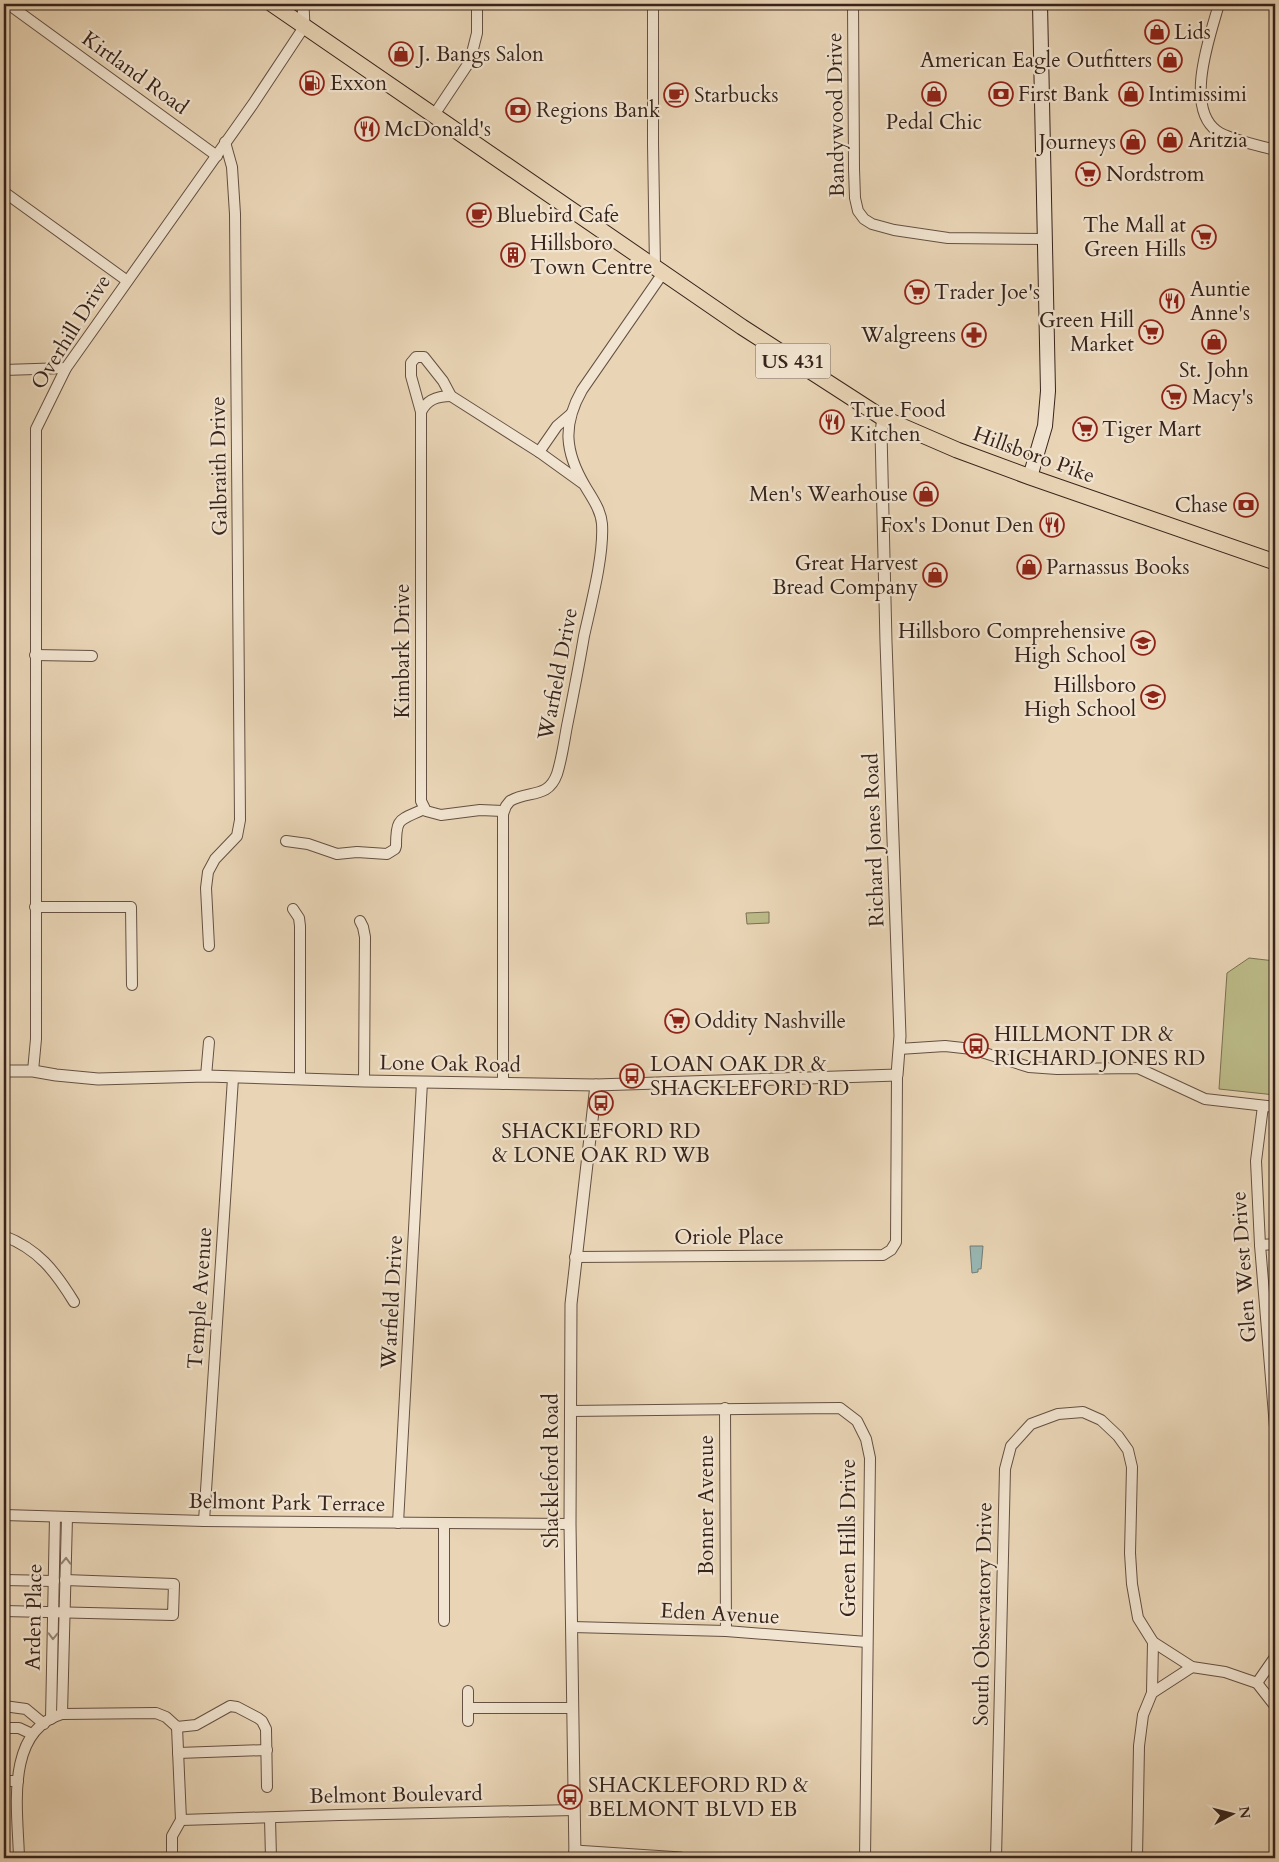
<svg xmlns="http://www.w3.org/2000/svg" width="1279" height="1862" font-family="Cardo,serif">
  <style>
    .green { fill: #bcbc89; stroke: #7a7052 }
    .water { fill: #99b8b5; stroke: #727c77 }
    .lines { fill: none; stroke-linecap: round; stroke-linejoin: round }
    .minor-casing { stroke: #645042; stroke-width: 12 }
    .tertiary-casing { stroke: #645042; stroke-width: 13 }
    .secondary-casing { stroke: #37231b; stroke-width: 16 }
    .primary-casing { stroke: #37231b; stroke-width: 17 }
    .minor { stroke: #f1e4d0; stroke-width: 10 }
    .tertiary { stroke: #f1e4d0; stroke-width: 11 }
    .secondary { stroke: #f1e4d0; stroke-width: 14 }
    .primary { stroke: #e9d5b6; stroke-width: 15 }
    .oneway { stroke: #948476 }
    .labels { text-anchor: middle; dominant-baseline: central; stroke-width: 4.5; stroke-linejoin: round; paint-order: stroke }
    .shield { fill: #f1e4d0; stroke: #6f5d51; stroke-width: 1 }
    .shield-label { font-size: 20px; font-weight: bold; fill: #37231b }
    .poi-label { font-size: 21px; fill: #37231b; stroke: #f1e4d0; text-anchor: start }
    .street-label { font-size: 21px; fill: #37231b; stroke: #f1e4d0 }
  </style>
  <rect width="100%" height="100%" fill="#e9d5b6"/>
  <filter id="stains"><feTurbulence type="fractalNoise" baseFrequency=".004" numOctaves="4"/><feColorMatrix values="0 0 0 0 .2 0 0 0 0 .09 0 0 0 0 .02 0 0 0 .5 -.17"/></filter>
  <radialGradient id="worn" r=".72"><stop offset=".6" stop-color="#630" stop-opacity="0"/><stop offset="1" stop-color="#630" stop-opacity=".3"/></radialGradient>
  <g class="green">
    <polygon points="769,912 769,923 747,924 746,913"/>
    <polygon points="1249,958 1275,961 1275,1095 1219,1089 1227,973"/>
  </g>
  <polygon class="water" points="970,1246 983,1246 981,1269 978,1269 978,1272 972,1273"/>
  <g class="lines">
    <g class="minor-casing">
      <g id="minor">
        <polyline points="8,4 217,156"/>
        <polyline points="653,4 653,144 655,267"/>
        <polyline points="853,4 854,169 855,198 858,211 864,219 872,224 894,230 948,238 1044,239"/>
        <path d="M1219,4C1210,36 1184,107 1217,131C1227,139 1261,146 1275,150"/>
        <polyline points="434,115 470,61 477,33 477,4"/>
        <polyline points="4,192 126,280"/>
        <polyline points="4,370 66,368"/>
        <path d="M421,412C427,399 438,396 451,396"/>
        <polyline points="539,452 557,426 571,414"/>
        <polyline points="35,655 92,656"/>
        <polyline points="503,811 480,810 441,815 426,811 421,801 421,412 411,376 411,363 416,357 424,357 443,381 451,396 539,452 582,483"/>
        <path d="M286,841L308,844L337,854L357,852L387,854L395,849L396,846C396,817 399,821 424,809"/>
        <polyline points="35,907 131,907 132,985"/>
        <polyline points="293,909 299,918 300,926 300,1079"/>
        <polyline points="360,921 363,927 365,937 364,1081"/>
        <polyline points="209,946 206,888 208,872 215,859 237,836 240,820 235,214 232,167 225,142"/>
        <polyline points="899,1049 945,1046 972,1049 1029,1067 1057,1069 1138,1068 1205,1099 1275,1107"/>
        <polyline points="33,1071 36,1039 36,429 66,368 253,104 304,27"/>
        <polyline points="206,1076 209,1042"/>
        <path d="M503,1084V814L506,806L510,801C529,790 548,799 557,774C562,758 564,742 567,726C573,696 579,666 584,636C591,604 604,556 602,524C601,510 592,498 585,486C565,452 562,425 582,390L663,273"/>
        <polyline points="1263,1106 1256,1161 1260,1245 1275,1427"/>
        <path d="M4,1236C38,1249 55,1271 74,1302"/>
        <polyline points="1260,1245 1275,1244"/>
        <polyline points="575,1257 883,1255 891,1250 896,1242 897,1075"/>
        <polyline points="725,1408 726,1631"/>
        <polyline points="570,1411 840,1408 857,1421 866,1439 870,1458 865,1858"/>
        <polyline points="4,1515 204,1521 570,1524"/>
        <polyline points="204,1521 233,1078"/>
        <polyline points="398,1523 422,1082"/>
        <polyline points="4,1580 54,1581"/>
        <polyline points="4,1611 173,1615 174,1584 65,1580"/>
        <polyline points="444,1621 444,1524"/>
        <polyline points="572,1627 726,1631 867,1642"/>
        <polyline points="1257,1683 1275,1657"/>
        <polyline points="1152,1693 1153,1642"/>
        <polyline points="4,1706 26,1709 44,1724"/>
        <polyline points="468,1708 573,1708"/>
        <polyline points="62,1714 67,1517"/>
        <polyline points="51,1719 55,1517"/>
        <polyline points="468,1721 468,1691"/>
        <polyline points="4,1728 19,1728 32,1734"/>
        <polyline points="178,1753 267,1750"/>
        <polyline points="4,1781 18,1781"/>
        <polyline points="270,1818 271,1858"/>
        <polyline points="181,1820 339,1815 574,1810"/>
        <path d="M19,1858C18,1812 4,1731 62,1714L156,1713L166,1717L177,1727L196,1725L230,1706L237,1707L258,1718L262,1721L266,1729L267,1787"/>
        <polyline points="172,1858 172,1836 181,1820 177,1727"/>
        <polyline points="996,1858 1005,1469 1011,1446 1031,1424 1058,1414 1083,1412 1101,1420 1118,1436 1128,1450 1132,1467 1130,1553 1132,1584 1138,1618 1153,1642 1192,1667 1225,1672 1257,1683 1275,1706"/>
        <polyline points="1137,1858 1139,1746 1143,1715 1152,1693 1192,1667"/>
      </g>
    </g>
    <g class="tertiary-casing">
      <g id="tertiary">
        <polyline points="303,4 304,27"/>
        <polyline points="4,1071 33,1071 56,1075 98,1079 206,1076 364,1081 596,1085 897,1075 900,1036 886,642 881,432 883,418"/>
        <polyline points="575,1851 681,1858"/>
        <polyline points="575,1858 570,1524 571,1304 596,1085"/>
      </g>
    </g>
    <g class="secondary-casing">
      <polyline id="secondary" points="1030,477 1045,426 1048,391 1040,4"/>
    </g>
    <g class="primary-casing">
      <polyline id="primary" points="272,4 742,327 883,418 957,450 1030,477 1275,562"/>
    </g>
    <use href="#minor" class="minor"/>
    <use href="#tertiary" class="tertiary"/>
    <use href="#secondary" class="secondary"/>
    <use href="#primary" class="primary"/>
  </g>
  <defs><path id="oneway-chevron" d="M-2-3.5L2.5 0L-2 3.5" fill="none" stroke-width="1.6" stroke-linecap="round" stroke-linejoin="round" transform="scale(1.25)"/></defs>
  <g class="oneway">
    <use href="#oneway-chevron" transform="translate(66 1561) rotate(-89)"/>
    <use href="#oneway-chevron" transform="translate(53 1636) rotate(91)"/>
  </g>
  <defs>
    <g id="shop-ring" transform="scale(1.25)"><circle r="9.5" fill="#f1e4d0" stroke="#8f2418" stroke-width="1.5"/><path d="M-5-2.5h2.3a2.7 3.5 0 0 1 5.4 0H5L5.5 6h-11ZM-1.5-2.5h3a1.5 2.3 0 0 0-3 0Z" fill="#8f2418"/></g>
    <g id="fuel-ring" transform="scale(1.25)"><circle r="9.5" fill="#f1e4d0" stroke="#8f2418" stroke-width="1.5"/><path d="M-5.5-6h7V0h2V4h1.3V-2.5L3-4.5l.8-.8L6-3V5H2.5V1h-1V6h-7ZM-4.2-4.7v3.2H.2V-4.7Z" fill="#8f2418"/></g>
    <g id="bank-ring" transform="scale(1.25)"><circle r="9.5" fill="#f1e4d0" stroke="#8f2418" stroke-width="1.5"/><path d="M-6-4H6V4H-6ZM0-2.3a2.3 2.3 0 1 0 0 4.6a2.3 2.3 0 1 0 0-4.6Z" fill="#8f2418"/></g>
    <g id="cafe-ring" transform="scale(1.25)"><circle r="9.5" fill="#f1e4d0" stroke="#8f2418" stroke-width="1.5"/><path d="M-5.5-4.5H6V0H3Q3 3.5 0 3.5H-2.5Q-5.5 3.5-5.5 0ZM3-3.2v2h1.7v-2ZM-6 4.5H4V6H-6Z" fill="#8f2418"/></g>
    <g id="restaurant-ring" transform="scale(1.25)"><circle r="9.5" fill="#f1e4d0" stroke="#8f2418" stroke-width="1.5"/><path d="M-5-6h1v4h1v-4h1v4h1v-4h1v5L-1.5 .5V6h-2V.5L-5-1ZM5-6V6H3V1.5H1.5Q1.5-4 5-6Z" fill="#8f2418"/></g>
    <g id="supermarket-ring" transform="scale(1.25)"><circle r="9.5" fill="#f1e4d0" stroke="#8f2418" stroke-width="1.5"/><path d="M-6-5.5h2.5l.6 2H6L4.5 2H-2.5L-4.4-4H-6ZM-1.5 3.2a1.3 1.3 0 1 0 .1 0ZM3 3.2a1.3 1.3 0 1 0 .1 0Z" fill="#8f2418"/></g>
    <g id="building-ring" transform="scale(1.25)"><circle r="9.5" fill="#f1e4d0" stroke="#8f2418" stroke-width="1.5"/><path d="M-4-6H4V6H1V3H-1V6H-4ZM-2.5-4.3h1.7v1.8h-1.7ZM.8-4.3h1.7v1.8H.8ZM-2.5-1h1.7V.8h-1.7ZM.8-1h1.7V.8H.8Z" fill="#8f2418"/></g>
    <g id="pharmacy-ring" transform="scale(1.25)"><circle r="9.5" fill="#f1e4d0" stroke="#8f2418" stroke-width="1.5"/><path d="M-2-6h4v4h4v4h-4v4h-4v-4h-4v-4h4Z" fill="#8f2418"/></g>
    <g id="school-ring" transform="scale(1.25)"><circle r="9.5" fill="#f1e4d0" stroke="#8f2418" stroke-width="1.5"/><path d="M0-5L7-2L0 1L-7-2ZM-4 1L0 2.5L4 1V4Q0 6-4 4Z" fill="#8f2418"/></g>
    <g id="bus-ring" transform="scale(1.25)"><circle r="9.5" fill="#f1e4d0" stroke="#8f2418" stroke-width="1.5"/><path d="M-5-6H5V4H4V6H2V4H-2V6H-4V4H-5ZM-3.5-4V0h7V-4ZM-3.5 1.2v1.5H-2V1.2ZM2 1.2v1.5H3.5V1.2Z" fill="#8f2418"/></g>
  </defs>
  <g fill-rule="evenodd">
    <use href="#shop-ring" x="1157" y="32"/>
    <use href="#shop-ring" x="401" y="54"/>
    <use href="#shop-ring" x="1170" y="60"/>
    <use href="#fuel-ring" x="312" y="83"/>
    <use href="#shop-ring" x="934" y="94"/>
    <use href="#bank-ring" x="1001" y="94"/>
    <use href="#shop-ring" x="1131" y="94"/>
    <use href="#cafe-ring" x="676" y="95"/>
    <use href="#bank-ring" x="518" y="110"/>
    <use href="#restaurant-ring" x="367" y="129"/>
    <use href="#shop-ring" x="1170" y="140"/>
    <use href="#shop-ring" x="1133" y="142"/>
    <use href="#supermarket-ring" x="1088" y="174"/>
    <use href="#cafe-ring" x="479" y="215"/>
    <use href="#supermarket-ring" x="1204" y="237"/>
    <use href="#building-ring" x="513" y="255"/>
    <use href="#supermarket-ring" x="917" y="292"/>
    <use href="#restaurant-ring" x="1172" y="301"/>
    <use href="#supermarket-ring" x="1151" y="332"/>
    <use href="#pharmacy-ring" x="974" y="335"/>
    <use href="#shop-ring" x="1214" y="342"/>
    <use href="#supermarket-ring" x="1174" y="397"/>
    <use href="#restaurant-ring" x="832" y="422"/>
    <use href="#supermarket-ring" x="1085" y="429"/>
    <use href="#shop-ring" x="926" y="494"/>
    <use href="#bank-ring" x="1246" y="505"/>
    <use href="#restaurant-ring" x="1052" y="525"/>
    <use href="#shop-ring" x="1029" y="567"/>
    <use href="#shop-ring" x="935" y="575"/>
    <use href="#school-ring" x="1143" y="643"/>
    <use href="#school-ring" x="1153" y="697"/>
    <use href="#supermarket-ring" x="677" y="1021"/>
    <use href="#bus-ring" x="976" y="1046"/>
    <use href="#bus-ring" x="632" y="1076"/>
    <use href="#bus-ring" x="601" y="1103"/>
    <use href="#bus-ring" x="570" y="1797"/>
  </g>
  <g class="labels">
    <rect class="shield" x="755.5" y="343.5" width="75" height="35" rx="4"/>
    <g class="shield-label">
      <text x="793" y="361">US 431</text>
    </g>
    <g class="poi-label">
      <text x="1174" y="32">Lids</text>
      <text x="418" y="54">J. Bangs Salon</text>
      <text x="1152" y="60" text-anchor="end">American Eagle Outfitters</text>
      <text x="330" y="83">Exxon</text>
      <text x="1018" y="94">First Bank</text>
      <text x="1148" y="94">Intimissimi</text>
      <text x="694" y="95">Starbucks</text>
      <text x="536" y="110">Regions Bank</text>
      <text x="934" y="122" text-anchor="middle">Pedal Chic</text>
      <text x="384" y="129">McDonald's</text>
      <text x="1188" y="140">Aritzia</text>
      <text x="1116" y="142" text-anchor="end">Journeys</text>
      <text x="1106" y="174">Nordstrom</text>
      <text x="496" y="215">Bluebird Cafe</text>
      <text x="1186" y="225" text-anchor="end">The Mall at<tspan x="1186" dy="24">Green Hills</tspan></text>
      <text x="530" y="243">Hillsboro<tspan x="530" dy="24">Town Centre</tspan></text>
      <text x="1190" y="289">Auntie<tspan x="1190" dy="24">Anne's</tspan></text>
      <text x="934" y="292">Trader Joe's</text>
      <text x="1134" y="320" text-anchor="end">Green Hill<tspan x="1134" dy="24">Market</tspan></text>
      <text x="956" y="335" text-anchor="end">Walgreens</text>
      <text x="1214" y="370" text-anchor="middle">St. John</text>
      <text x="1192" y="397">Macy's</text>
      <text x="850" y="410">True Food<tspan x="850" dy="24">Kitchen</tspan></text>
      <text x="1102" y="429">Tiger Mart</text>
      <text x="908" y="494" text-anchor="end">Men's Wearhouse</text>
      <text x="1228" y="505" text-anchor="end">Chase</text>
      <text x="1034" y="525" text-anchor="end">Fox's Donut Den</text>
      <text x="918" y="563" text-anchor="end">Great Harvest<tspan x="918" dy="24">Bread Company</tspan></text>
      <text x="1046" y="567">Parnassus Books</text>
      <text x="1126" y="631" text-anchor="end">Hillsboro Comprehensive<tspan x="1126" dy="24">High School</tspan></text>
      <text x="1136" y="685" text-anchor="end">Hillsboro<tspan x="1136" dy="24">High School</tspan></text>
      <text x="694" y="1021">Oddity Nashville</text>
      <text x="994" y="1034">HILLMONT DR &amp;<tspan x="994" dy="24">RICHARD JONES RD</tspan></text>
      <text x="650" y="1064">LOAN OAK DR &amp;<tspan x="650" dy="24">SHACKLEFORD RD</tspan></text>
      <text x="601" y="1131" text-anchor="middle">SHACKLEFORD RD<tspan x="601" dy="24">&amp; LONE OAK RD WB</tspan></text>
      <text x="588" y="1785">SHACKLEFORD RD &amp;<tspan x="588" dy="24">BELMONT BLVD EB</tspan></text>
    </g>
    <g class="street-label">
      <text transform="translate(135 73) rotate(36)">Kirtland Road</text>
      <text transform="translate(836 115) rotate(-91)">Bandywood Drive</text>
      <text transform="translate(71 332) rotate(-58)">Overhill Drive</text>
      <text transform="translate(1034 455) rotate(20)">Hillsboro Pike</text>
      <text transform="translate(219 466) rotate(-91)">Galbraith Drive</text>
      <text transform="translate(402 651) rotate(-90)">Kimbark Drive</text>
      <text transform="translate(558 674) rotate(-79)">Warfield Drive</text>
      <text transform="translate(874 840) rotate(-92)">Richard Jones Road</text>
      <text transform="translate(450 1064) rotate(1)">Lone Oak Road</text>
      <text x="729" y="1237">Oriole Place</text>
      <text transform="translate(1244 1267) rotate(-94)">Glen West Drive</text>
      <text transform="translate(200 1298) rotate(-86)">Temple Avenue</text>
      <text transform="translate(392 1302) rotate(-87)">Warfield Drive</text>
      <text transform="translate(551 1471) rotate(-90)">Shackleford Road</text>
      <text transform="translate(287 1503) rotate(1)">Belmont Park Terrace</text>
      <text transform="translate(706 1505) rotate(-90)">Bonner Avenue</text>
      <text transform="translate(848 1538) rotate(-90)">Green Hills Drive</text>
      <text transform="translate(720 1614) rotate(3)">Eden Avenue</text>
      <text transform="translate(983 1614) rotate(-89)">South Observatory Drive</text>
      <text transform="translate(34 1617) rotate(-89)">Arden Place</text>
      <text transform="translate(396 1795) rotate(-1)">Belmont Boulevard</text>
    </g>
  </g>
  <rect width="1279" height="1862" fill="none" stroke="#e9d5b6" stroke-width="20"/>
  <rect x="5" y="5" width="1269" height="1852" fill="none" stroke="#37231b" stroke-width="2.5"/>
  <rect x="10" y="10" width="1259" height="1842" fill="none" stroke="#37231b"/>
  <g transform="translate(1232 1814) rotate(83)" stroke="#f1e4d0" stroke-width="4" paint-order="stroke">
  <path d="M0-4L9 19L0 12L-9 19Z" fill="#37231b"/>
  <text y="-8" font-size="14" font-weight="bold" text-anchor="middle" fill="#37231b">N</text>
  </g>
  <rect width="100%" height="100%" filter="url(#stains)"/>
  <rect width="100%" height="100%" fill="url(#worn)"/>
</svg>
